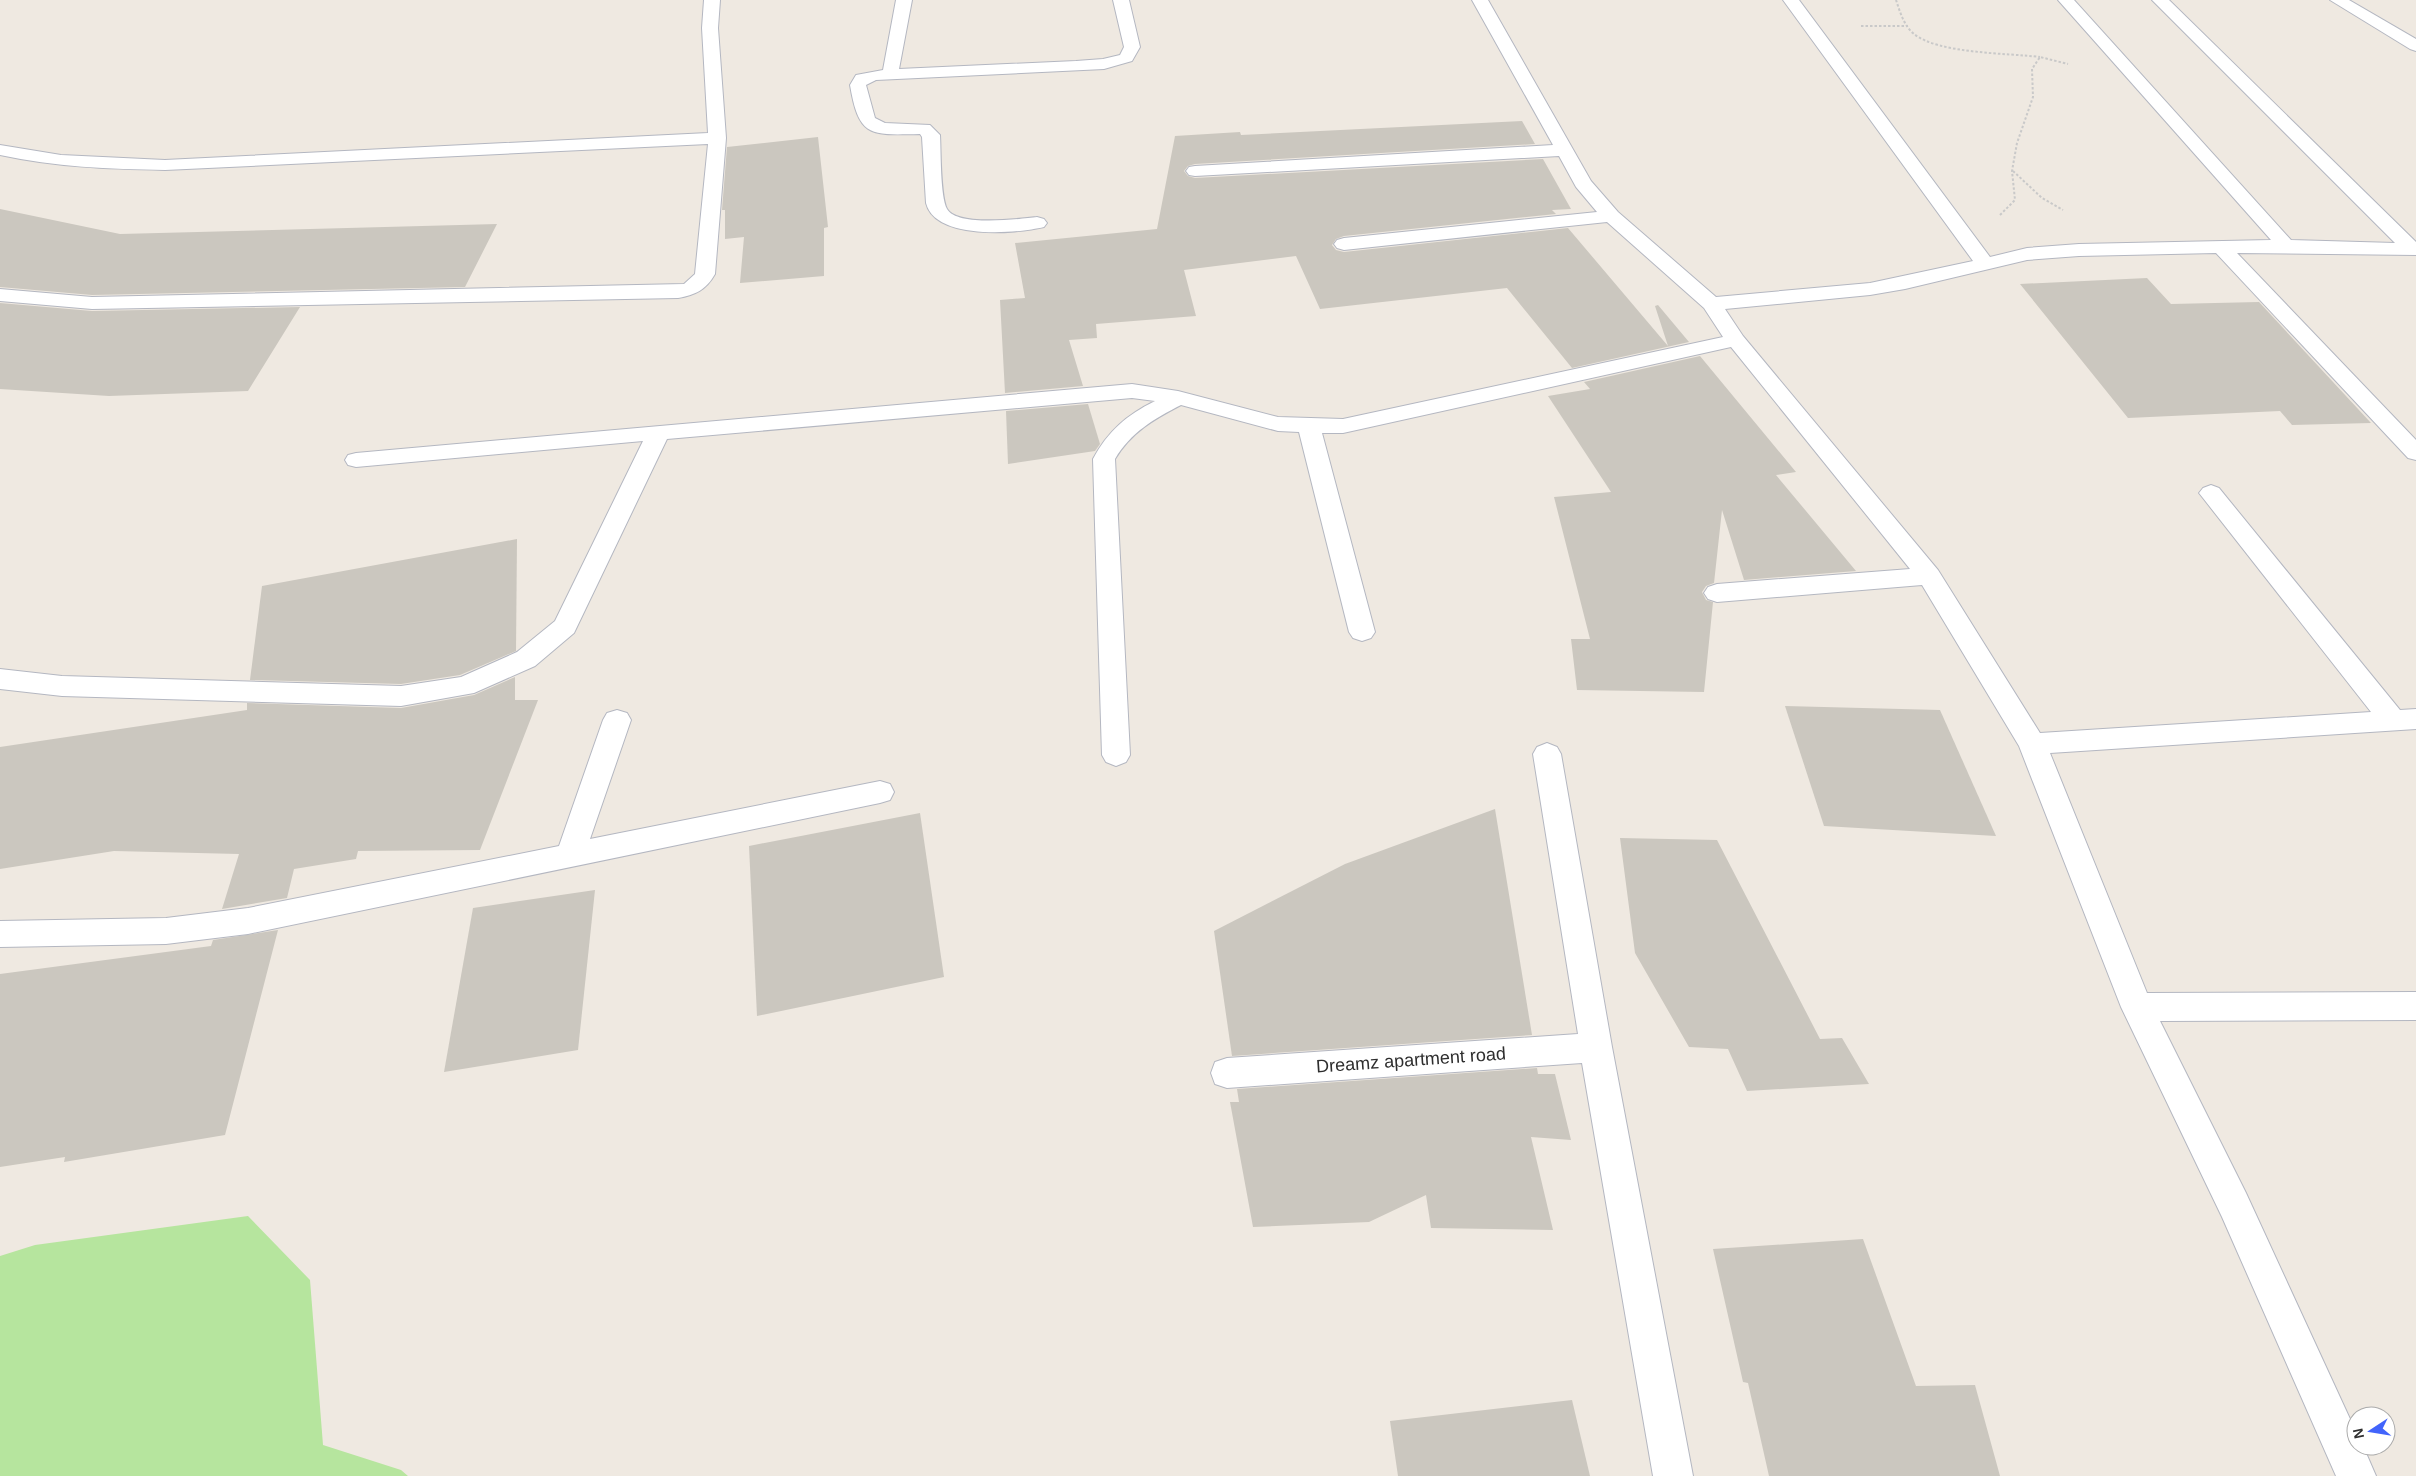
<svg xmlns="http://www.w3.org/2000/svg" width="2416" height="1476" font-family="Arial,sans-serif">
  <style>
    .green { fill: #b6e59e }
    .building { fill: #cbc7bf }
    .lines { fill: none; stroke-linecap: round; stroke-linejoin: round }
    .minor-casing { stroke: #b4b7c1; stroke-width: 2 }
    .path { stroke: #c9c9c9; stroke-width: 2; stroke-dasharray: 2.5 2; stroke-linecap: butt }
    .minor { fill: #fff; fill-rule: evenodd }
    .labels { text-anchor: middle; dominant-baseline: central; stroke-width: 4; stroke-linejoin: round; paint-order: stroke }
    .street-label { font-size: 18px; fill: #2e2e2e; stroke: #fff }
  </style>
  <rect width="100%" height="100%" fill="#efe9e1"/>
  <polygon class="green" points="248,1216 310,1280 323,1445 401,1470 408,1476 0,1476 0,1256 35,1245"/>
  <g class="building">
    <polygon points="1522,121 1535,144 1195,164 1188,166 1184,171 1188,176 1195,178 1543,159 1571,209 1552,210 1556,214 1344,236 1336,239 1332,245 1336,250 1344,252 1568,228 1668,346 1655,306 1658,305 1689,342 1572,368 1507,288 1320,309 1296,256 1184,270 1196,316 1096,324 1097,338 1069,340 1083,386 1005,393 1000,300 1025,298 1015,243 1157,229 1175,136 1240,132 1241,135"/>
    <polygon points="818,137 828,227 824,228 824,276 740,283 744,237 725,239 725,210 722,210 727,147"/>
    <polygon points="0,209 120,234 497,224 465,287 92,295 0,287"/>
    <polygon points="2147,278 2171,304 2259,302 2371,423 2292,425 2280,411 2128,418 2020,284"/>
    <polygon points="0,303 92,311 300,307 248,391 109,396 0,389"/>
    <polygon points="1700,356 1796,472 1776,475 1856,571 1744,580 1722,510 1714,583 1706,586 1702,592 1706,600 1713,602 1704,692 1577,690 1571,639 1590,639 1554,497 1611,492 1548,396 1590,389 1584,382"/>
    <polygon points="1088,404 1100,444 1095,451 1008,464 1006,411"/>
    <polygon points="517,539 516,651 460,675 401,684 250,680 262,586"/>
    <polygon points="515,677 515,700 538,700 480,850 358,851 356,859 294,869 287,898 222,909 239,854 114,851 0,869 0,747 247,710 247,703 401,708 474,695"/>
    <polygon points="1785,706 1940,710 1996,836 1824,826"/>
    <polygon points="1495,809 1532,1035 1232,1056 1214,931 1345,864"/>
    <polygon points="920,813 944,977 757,1016 749,846"/>
    <polygon points="1620,838 1717,840 1820,1039 1842,1038 1869,1084 1747,1091 1728,1049 1689,1047 1635,953"/>
    <polygon points="595,890 578,1050 444,1072 473,908"/>
    <polygon points="278,930 225,1135 64,1162 65,1157 0,1167 0,974 211,946 213,940"/>
    <polygon points="1537,1068 1538,1074 1555,1074 1571,1140 1531,1137 1553,1230 1431,1228 1426,1195 1369,1222 1253,1227 1230,1102 1239,1102 1237,1089"/>
    <polygon points="1863,1239 1916,1386 1975,1385 2000,1476 1769,1476 1748,1383 1743,1382 1713,1249"/>
    <polygon points="1572,1400 1590,1476 1398,1476 1390,1421"/>
  </g>
  <g class="lines">
    <g class="minor-casing">
      <g id="minor">
        <path d="M704,0H720L718,28L726,138L715,274C706,290 695,295 678,298L92,309L0,301V289L92,297L684,284L695,274L708,144L165,170C109,169 55,167 0,155V145L61,155L165,160L708,133L702,28Z"/>
        <path d="M896,0H912L899,69L1076,61L1103,59L1120,55L1124,47L1113,0H1129L1140,47L1132,61L1104,69L876,80L866,85L875,118L885,123L930,125L940,135C941,151 940,196 947,209C957,227 1019,219 1037,217L1044,219L1047,223L1044,227C1015,234 935,240 926,203L922,137L920,134C870,135 859,138 850,85L856,75L883,70Z"/>
        <path d="M1472,0H1488L1591,181L1618,212L1716,297L1870,283L1973,261L1783,0H1799L1990,257L2027,248L2079,244L2271,240L2058,0H2074L2291,240L2395,243L2152,0H2169L2416,242V255L2237,253L2416,440V460L2408,458L2216,253L2079,256L2027,260L1905,289L1870,295L1725,309L1743,336L1938,570L2040,733L2371,712L2203,498L2199,493L2203,488L2211,485L2219,488L2400,710L2416,709V729L2050,753L2147,993L2416,992V1020L2160,1021L2246,1193L2356,1432V1446H2363L2376,1476H2336L2222,1217L2121,1007L2019,746L1922,585L1717,602L1708,599L1704,593L1708,587L1717,584L1910,569L1731,347L1343,433H1322L1375,632L1371,638L1362,641L1353,638L1349,632L1299,432L1278,431L1181,405C1154,419 1131,432 1115,459L1130,755L1126,762L1116,766L1106,762L1102,755L1093,459C1108,431 1127,415 1155,401L1132,398L667,439L574,633L535,666L474,693L401,706L62,696L0,689V669L62,676L401,686L461,677L517,652L555,621L643,441L356,467L348,465L345,460L348,455L356,453L1132,384L1178,391L1278,417L1343,419L1723,337L1704,308L1607,222L1344,250L1337,248L1334,244L1337,240L1344,238L1597,212L1576,187L1559,156L1195,176L1189,175L1186,171L1189,167L1195,166L1553,145Z"/>
        <polygon points="2330,0 2349,0 2416,39 2416,51 2410,49"/>
        <polygon points="617,710 627,713 631,720 590,839 880,781 890,784 894,792 890,800 880,803 248,934 166,944 0,947 0,921 166,918 248,908 559,846 603,720 607,713"/>
        <polygon points="1547,743 1557,747 1561,754 1612,1047 1693,1476 1653,1476 1582,1063 1227,1088 1215,1084 1211,1073 1215,1062 1227,1058 1578,1034 1533,754 1537,747"/>
      </g>
    </g>
    <g class="path">
      <path d="M1896,0C1900,12 1904,26 1914,34C1939,54 2008,53 2040,57"/>
      <polyline points="1861,26 1908,26"/>
      <polyline points="2013,171 2042,198 2063,210"/>
      <polyline points="2000,215 2015,200 2012,171 2017,143 2033,97 2032,69 2040,57 2068,64"/>
    </g>
    <use href="#minor" class="minor"/>
  </g>
  <g class="labels">
    <g class="street-label">
      <text transform="translate(1411 1060) rotate(-4)">Dreamz apartment road</text>
    </g>
  </g>
  <g transform="translate(2371 1431) rotate(258)"><circle r="24" fill="#ffffff" stroke="#ababab"/>
  <path d="M0-4L9 19L0 12L-9 19Z" fill="#4264fb"/>
  <text y="-8" font-size="14" font-weight="bold" text-anchor="middle" fill="#2e2e2e">N</text>
  </g>
</svg>
